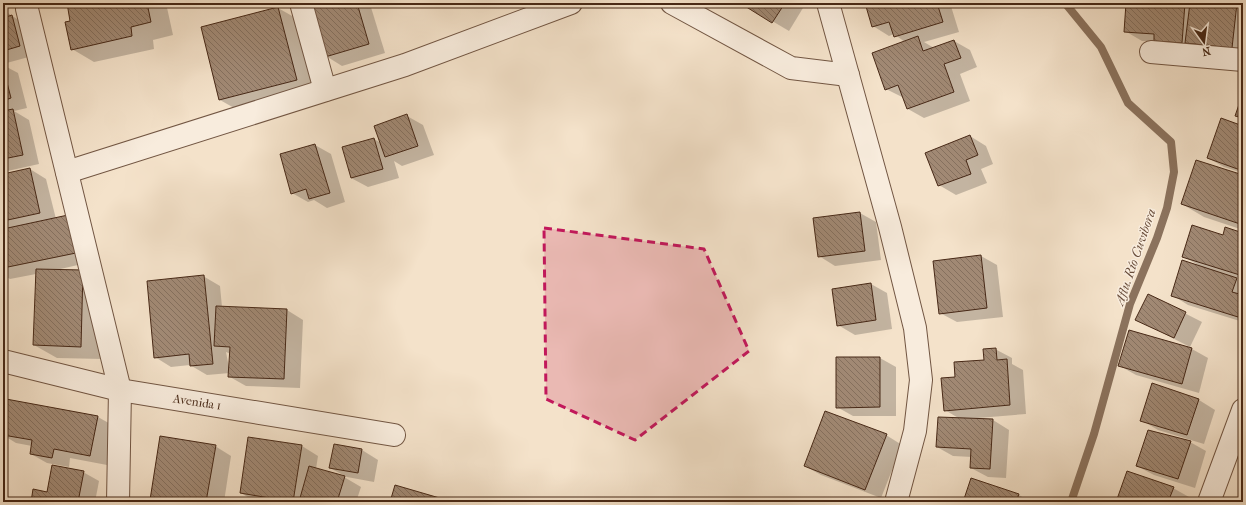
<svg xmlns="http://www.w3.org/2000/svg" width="1246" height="505" font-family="'IM FELL French Canon',serif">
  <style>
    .shadow { fill: #0003 }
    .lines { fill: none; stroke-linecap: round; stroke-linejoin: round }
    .stream { stroke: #8b725d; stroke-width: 8 }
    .building { fill: url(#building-back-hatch); stroke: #472816 }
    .minor-casing { stroke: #725643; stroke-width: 24 }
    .minor { stroke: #f8ecdd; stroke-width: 22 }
    .marked { fill: #c2185b; fill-opacity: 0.2; stroke: #c2185b; stroke-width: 3; stroke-dasharray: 8 5; stroke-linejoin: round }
    .labels { text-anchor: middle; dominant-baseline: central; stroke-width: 3; stroke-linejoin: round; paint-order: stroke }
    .street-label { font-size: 12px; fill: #472816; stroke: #f8ecdd }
    .water-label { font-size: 13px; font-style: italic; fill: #694d3a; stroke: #f8ecdd }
  </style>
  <defs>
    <pattern id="building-back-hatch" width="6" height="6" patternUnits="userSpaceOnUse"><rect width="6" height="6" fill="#a18974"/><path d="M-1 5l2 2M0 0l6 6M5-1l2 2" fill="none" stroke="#85705e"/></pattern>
  </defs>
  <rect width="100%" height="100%" fill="#f4e2ca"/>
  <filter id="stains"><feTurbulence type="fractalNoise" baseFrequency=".005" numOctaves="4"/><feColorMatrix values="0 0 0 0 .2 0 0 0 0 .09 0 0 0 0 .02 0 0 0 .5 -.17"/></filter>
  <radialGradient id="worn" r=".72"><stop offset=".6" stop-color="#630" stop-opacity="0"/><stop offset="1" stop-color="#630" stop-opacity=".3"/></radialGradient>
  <g class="shadow">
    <polygon points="68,3 166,3 173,35 153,40 154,49 94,62 72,49 71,22"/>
    <polygon points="323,3 370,4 385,53 342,66 326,56"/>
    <polygon points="742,3 806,3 789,31"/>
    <polygon points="866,3 950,3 959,32 924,42 934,48 954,41 970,50 977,67 960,74 970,101 924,118 908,109 904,98 886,89 905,42 894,34 889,36 873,26"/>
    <polygon points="1127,3 1243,3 1243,56 1157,42 1142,41 1125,31"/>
    <polygon points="278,8 301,21 319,93 243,113 220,100 202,28"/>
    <polygon points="3,10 28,26 36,55 3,64"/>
    <polygon points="3,65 18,73 27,108 14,111 29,120 39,164 3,172"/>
    <polygon points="407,116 423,125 434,155 402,166 394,161 399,178 368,187 351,178 374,139 381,143"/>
    <polygon points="1243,127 1243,173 1224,167 1208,158"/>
    <polygon points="970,136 986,146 993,164 981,169 987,183 956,195 939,185"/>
    <polygon points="315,145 331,154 345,202 327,208 314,200 308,202 292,193"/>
    <polygon points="30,169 46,179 56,219 91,262 56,270 82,271 103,359 57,358 34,345 36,274 10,279 3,275 3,175"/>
    <polygon points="1243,176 1243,230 1204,217 1182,204"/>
    <polygon points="860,213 876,222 881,260 835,266 819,256"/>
    <polygon points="1243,234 1243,279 1234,277 1243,283 1243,322 1188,305 1172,295 1200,266 1184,257 1223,237"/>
    <polygon points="981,256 997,265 1003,317 957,322 940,313"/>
    <polygon points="203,276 220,286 222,307 287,310 303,320 300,388 246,386 230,377 231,354 226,352 230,373 207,375 190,365 171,367 155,357"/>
    <polygon points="871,284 887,293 892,329 855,335 838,325"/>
    <polygon points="1149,295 1202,322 1190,347 1137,320"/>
    <polygon points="1129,331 1192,349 1208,358 1199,393 1136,375 1120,366"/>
    <polygon points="995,349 1012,358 1012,364 1023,370 1026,414 978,418 993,420 1009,430 1006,478 988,477 971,468 972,457 953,456 937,447 960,419 945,410 956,377 985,361"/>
    <polygon points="880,358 896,367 896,416 853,416 837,407"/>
    <polygon points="1152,384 1199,400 1215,410 1204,444 1158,430 1141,420"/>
    <polygon points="7,400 98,417 114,426 107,465 70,458 69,467 47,463 31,454 32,446 16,443 3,435 3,410 5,411"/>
    <polygon points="886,435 902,445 881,498 821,475 805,466"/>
    <polygon points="249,438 302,446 318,456 316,469 344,477 361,487 356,502 256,502 241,493"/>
    <polygon points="1190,442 1206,451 1195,488 1154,475 1137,466"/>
    <polygon points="215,446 231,456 224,502 155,502 151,500"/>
    <polygon points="334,446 362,450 378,460 374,482 347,477 330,468"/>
    <polygon points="83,472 99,481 95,502 32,502"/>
    <polygon points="1173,488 1189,497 1188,502 1117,502"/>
    <polygon points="1019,495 1031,502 964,502"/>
  </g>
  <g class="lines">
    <polyline class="stream" points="1065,3 1101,47 1128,103 1171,142 1174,172 1167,208 1157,238 1130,304 1094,434 1071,502"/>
  </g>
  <g class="building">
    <polygon points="67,3 147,3 151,22 131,27 132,36 71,50 65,22 70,21"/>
    <polygon points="319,3 357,3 369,44 325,57 310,6"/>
    <polygon points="740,3 785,3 772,23"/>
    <polygon points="865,3 937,3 943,22 894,37 889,22 872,27"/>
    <polygon points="1126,3 1185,3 1182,43 1154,41 1154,34 1124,32"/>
    <polygon points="1190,3 1237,3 1232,48 1185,43"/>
    <polygon points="278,7 297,80 219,100 201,27"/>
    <polygon points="1243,13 1243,46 1240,46"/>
    <polygon points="12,15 20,46 3,51 3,18"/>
    <polygon points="918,36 923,51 954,40 961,58 944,64 954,92 907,109 898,85 885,90 872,53"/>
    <polygon points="3,67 11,98 3,101"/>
    <polygon points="1243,93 1243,118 1235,116"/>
    <polygon points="13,109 23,155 3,159 3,111"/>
    <polygon points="407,114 418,146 385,157 374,126"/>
    <polygon points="1221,118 1243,126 1243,171 1207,158"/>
    <polygon points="970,135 978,155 966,160 971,174 938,186 925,153"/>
    <polygon points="374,138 383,169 351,178 342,147"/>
    <polygon points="315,144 330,193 309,199 306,189 291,194 280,154"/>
    <polygon points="1196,160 1243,175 1243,225 1181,204"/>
    <polygon points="30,168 40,213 3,221 3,174"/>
    <polygon points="860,212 865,251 818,257 813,218"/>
    <polygon points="68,215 76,253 3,268 3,229"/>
    <polygon points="1192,225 1223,235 1225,227 1243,233 1243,276 1182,257"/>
    <polygon points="981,255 987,308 939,314 933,261"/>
    <polygon points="1182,260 1237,278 1232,292 1243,295 1243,302 1238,317 1171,296"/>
    <polygon points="36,269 83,270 81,347 33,345"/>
    <polygon points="204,275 213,364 190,366 189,354 154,358 147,281"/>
    <polygon points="871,283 876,320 837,326 832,289"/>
    <polygon points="1148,294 1186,312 1174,338 1135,320"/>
    <polygon points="216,306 287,309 284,379 228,377 230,347 214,346"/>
    <polygon points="1129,330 1192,348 1182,384 1118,366"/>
    <polygon points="996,348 997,360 1007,359 1010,405 944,411 941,378 955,377 954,362 984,360 983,349"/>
    <polygon points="836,357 880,357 880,407 836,408"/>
    <polygon points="1152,383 1199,399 1187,435 1140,421"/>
    <polygon points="6,399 98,416 90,456 54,449 52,458 30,454 32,440 3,435 3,415"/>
    <polygon points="825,411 887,434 865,490 804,466"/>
    <polygon points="938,417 993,419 990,469 970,468 971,449 936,447"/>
    <polygon points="1148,430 1191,441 1178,479 1136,466"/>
    <polygon points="160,436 216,445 206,502 150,500"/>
    <polygon points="248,437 302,445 293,502 240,493"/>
    <polygon points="334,444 362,449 358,473 329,468"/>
    <polygon points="52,465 84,471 78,502 31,502 33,489 47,492"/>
    <polygon points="309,466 345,476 337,502 315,502 300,498"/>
    <polygon points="1127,471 1174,487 1168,502 1116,502"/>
    <polygon points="971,478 1019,494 1016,502 963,502"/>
    <polygon points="395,485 443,499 442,502 390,502"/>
  </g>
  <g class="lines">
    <g class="minor-casing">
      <g id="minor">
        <polyline points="301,3 325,90"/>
        <polyline points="672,3 791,68 848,75"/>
        <polyline points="828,3 890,227 915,328 921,380 915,431 896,502"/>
        <polyline points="27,9 120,390 118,502"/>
        <polyline points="1151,52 1243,60"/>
        <polyline points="67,172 405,65 571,3"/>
        <polyline points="3,361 120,390 394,435"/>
        <polyline points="1209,502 1243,410"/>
      </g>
    </g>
    <use href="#minor" class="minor"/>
  </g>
  <path class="marked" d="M544,228L704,249L749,351L635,440L546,399Z"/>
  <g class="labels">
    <g class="street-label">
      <text transform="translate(197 402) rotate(9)">Avenida 1</text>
    </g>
    <g class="water-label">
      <text transform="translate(1135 257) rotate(-71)">Aflu. Río Cuvibora</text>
    </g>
  </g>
  <rect width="1246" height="505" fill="none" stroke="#f4e2ca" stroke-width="16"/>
  <rect x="4" y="4" width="1238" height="497" fill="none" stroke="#472816" stroke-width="2"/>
  <rect x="8" y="8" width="1230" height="489" fill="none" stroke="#472816"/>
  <g transform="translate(1204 42) rotate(166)" stroke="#f8ecdd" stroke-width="3" paint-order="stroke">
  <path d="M0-3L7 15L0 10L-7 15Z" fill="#472816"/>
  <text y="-6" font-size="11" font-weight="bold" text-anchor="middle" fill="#472816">N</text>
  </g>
  <rect width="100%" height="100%" filter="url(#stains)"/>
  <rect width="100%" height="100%" fill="url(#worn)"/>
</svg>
